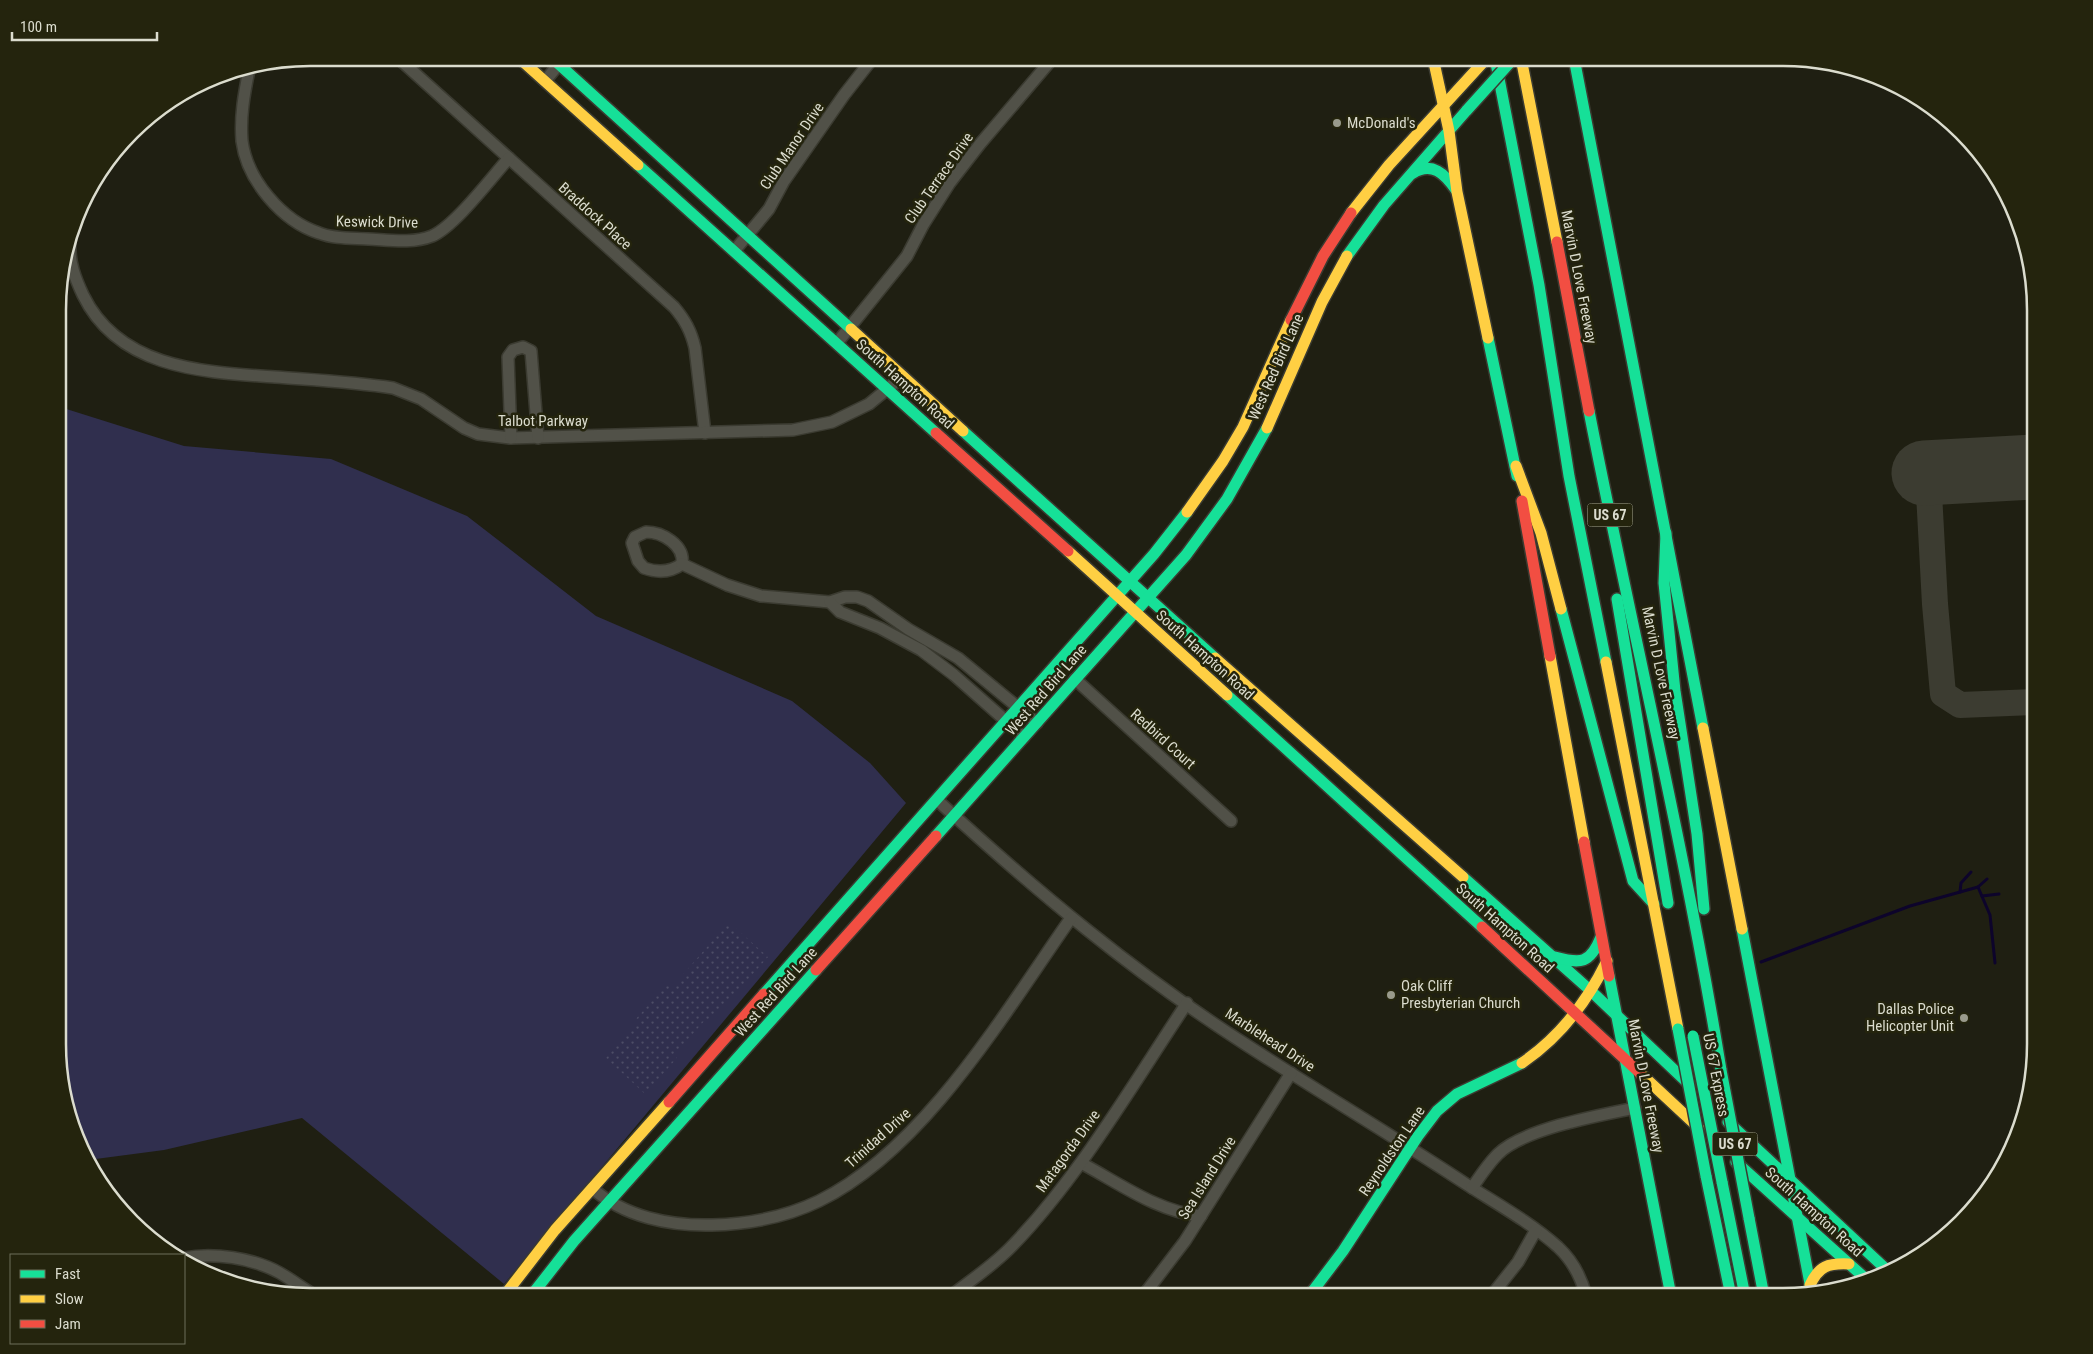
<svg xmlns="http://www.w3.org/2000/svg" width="2093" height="1354" font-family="'Roboto Condensed',sans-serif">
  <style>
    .green { fill: #302f4e }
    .park { fill: url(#park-dots) }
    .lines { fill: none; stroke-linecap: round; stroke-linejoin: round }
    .stream { stroke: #0d042b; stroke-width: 3 }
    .taxiway { stroke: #3c3c31; stroke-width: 26 }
    .runway { stroke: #3c3c31; stroke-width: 65 }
    .street-casing { stroke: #3b3b31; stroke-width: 14 }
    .fast-casing { stroke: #3b3b31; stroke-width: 14 }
    .slow-casing { stroke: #3b3b31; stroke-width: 14 }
    .jam-casing { stroke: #3b3b31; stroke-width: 14 }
    .street { stroke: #515148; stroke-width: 11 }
    .fast { stroke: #16e098; stroke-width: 11 }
    .slow { stroke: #ffcf43; stroke-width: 11 }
    .jam { stroke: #f24e42; stroke-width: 11 }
    .fast-bridge-casing { stroke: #3b3b31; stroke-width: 14; stroke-linecap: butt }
    .fast-bridge { stroke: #16e098; stroke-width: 11 }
    .poi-dot { fill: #999a8c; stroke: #24240d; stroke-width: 2 }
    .labels { text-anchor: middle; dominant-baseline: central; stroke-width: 5; stroke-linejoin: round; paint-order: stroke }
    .shield { fill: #24240d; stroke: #a4a594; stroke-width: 1 }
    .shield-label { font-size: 14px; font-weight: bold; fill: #dbdcce }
    .poi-label { font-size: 15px; fill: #dbdcce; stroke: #24240d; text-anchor: start }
    .street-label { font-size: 15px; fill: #dbdcce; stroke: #24240d }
    .rim { fill: none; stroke: #dbdcce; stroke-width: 2.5 }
  </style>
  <defs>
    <pattern id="park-dots" width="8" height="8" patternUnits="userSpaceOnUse" patternTransform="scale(1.25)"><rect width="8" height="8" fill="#302f4e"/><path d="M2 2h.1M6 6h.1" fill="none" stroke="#4d4d66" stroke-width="1.8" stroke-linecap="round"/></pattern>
  </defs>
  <rect width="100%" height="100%" fill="#1f1f12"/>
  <polygon class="green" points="60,407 184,446 331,459 467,516 596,616 792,701 870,763 906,803 504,1284 302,1118 164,1150 88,1160 60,1076"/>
  <polygon class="park" points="729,922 768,957 710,1022 706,1019 674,1055 677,1058 645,1094 606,1058 637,1023 635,1020 667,984 671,988"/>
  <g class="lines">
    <g class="stream">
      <polyline points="1978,887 1990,915 1995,963"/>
      <polyline points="1960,892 1961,883 1971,872"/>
      <polyline points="1982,896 1999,894"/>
      <polyline points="1761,962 1910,906 1978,887 1987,879"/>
    </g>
    <polyline class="taxiway" points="1939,472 1929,493 1935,604 1943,694 1960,705 2035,702"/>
    <polyline class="runway" points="1924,473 2035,467"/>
    <g class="street-casing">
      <g id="street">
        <path d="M398,58L674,307C685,320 691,331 695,348L705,433"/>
        <path d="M249,70C244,94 240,117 242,141C247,180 282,221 319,233C334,239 352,238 368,239C389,240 412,244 432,236C455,226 491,178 509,158"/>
        <polyline points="545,81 564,58"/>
        <path d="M70,244C69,262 75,278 83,295C119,369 203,372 275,377C314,380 354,382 393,388L421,399L464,428L478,434L510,438L793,430L832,422L869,404L903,376"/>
        <polyline points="735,250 769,209 784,181 844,95 873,58"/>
        <polyline points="837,343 907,256 923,225 949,184 980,144 1053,58"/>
        <polyline points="511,438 508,357 513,350 523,347 531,351 538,438"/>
        <path d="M646,532C662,532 685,545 682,564C671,572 658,573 644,568L638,561L632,543L635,537Z"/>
        <polyline points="682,564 727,585 761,596 830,602 845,597 857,597 868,601 908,629 958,658 1037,723"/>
        <polyline points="830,602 840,612 880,628 921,650 954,675 1024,737"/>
        <polyline points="1075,679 1231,821"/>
        <path d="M937,800C1034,889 1134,973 1245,1044C1319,1092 1395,1137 1469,1186C1499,1205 1531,1223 1558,1247C1573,1261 1581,1276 1586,1296"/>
        <path d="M1081,1163C1119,1183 1158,1212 1201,1216"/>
        <path d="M592,1188C624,1217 670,1226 712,1225C749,1224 786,1217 819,1201C924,1150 1005,1012 1071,918"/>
        <path d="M1472,1188C1480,1176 1488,1164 1498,1154C1523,1129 1600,1115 1635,1108"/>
        <path d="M184,1258C213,1252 253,1258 280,1273C292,1280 304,1289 316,1296"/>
        <path d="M951,1296C971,1280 994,1265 1012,1246C1079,1177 1133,1084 1187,1003"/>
        <polyline points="1143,1296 1185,1241 1291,1073"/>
        <polyline points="1491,1296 1518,1262 1536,1230"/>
      </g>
    </g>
    <g class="fast-casing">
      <g id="fast">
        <polyline points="552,58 851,329"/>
        <polyline points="1495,58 1539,285 1569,476 1606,662"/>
        <polyline points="1574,58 1703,728"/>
        <polyline points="638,165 936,433"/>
        <path d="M1413,173C1432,161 1445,174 1456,190"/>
        <polyline points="1347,256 1384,205 1467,110"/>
        <polyline points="1488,338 1517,476"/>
        <path d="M1589,411C1632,631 1685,849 1721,1070"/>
        <polyline points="963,431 1215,658"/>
        <polyline points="1666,533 1664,583 1675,691 1697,834 1704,909"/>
        <polyline points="1617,599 1668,903"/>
        <polyline points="1561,609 1633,881 1654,904"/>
        <polyline points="1227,695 1482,927"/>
        <polyline points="936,836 1186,555 1227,499 1267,428"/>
        <polyline points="1463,877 1591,991 1690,1085"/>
        <polyline points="1742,929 1812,1294"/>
        <path d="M1555,957C1581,964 1590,964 1601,937"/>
        <polyline points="1609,976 1671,1296"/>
        <polyline points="764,994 1154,554 1187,512"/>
        <polyline points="1728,1122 1888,1271"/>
        <polyline points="1736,1162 1867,1280"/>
        <polyline points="1706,1176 1731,1296"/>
        <polyline points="1722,1182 1745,1296"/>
        <polyline points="1749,1218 1764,1296"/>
        <polyline points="531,1296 574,1241 816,970"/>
        <polyline points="1309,1296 1343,1251 1418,1136 1437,1111 1457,1094 1522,1063"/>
      </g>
    </g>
    <g class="slow-casing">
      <g id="slow">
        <polyline points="519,58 638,165"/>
        <polyline points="1433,58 1449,131 1457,192 1488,338"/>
        <polyline points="1521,58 1557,242"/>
        <polyline points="1351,213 1389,165 1487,58"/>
        <polyline points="851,329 963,431"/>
        <polyline points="1267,428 1322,302 1347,256"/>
        <polyline points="1516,466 1541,533 1561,609"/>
        <polyline points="1187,512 1223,461 1243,427 1291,320"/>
        <polyline points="1068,551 1227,695"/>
        <polyline points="1550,656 1584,842"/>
        <polyline points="1215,658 1463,877"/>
        <polyline points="1606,662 1678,1029"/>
        <polyline points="1703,728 1742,929"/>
        <path d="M1522,1063C1560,1037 1587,1002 1607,961"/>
        <polyline points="1640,1073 1699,1128"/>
        <path d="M1810,1285C1819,1266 1828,1263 1849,1264"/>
        <polyline points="504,1296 555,1230 669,1102"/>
      </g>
    </g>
    <g class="jam-casing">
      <g id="jam">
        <polyline points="1557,242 1589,411"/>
        <polyline points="1291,320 1323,256 1351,213"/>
        <polyline points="936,433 1068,551"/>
        <polyline points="1522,501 1550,656"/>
        <polyline points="1584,842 1609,976"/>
        <polyline points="1482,927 1640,1073"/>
        <polyline points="816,970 936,836"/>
        <polyline points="669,1102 764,994"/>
      </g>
    </g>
    <use href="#street" class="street"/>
    <use href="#fast" class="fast"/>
    <use href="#slow" class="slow"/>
    <use href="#jam" class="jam"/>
    <g class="fast-bridge-casing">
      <g id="fast-bridge">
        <polyline points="1467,110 1514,58"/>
        <polyline points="1678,1029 1706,1176"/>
        <polyline points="1693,1036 1722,1182"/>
        <polyline points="1721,1070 1749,1218"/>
      </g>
    </g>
    <use href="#fast-bridge" class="fast-bridge"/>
  </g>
  <g class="poi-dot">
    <circle cx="1337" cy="123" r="5"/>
    <circle cx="1391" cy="995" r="5"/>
    <circle cx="1964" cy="1018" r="5"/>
  </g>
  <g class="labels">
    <g class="shield">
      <rect x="1587.5" y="503.5" width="45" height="23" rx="4"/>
      <rect x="1712.5" y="1132.5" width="45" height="23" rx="4"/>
    </g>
    <g class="shield-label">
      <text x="1610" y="515">US 67</text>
      <text x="1735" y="1144">US 67</text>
    </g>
    <g class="poi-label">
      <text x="1347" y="123">McDonald's</text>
      <text x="1401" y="986">Oak Cliff<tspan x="1401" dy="17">Presbyterian Church</tspan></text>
      <text x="1954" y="1009" text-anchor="end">Dallas Police<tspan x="1954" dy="17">Helicopter Unit</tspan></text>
    </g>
    <g class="street-label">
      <text transform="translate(792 146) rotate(-56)">Club Manor Drive</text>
      <text transform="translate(939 178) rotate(-55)">Club Terrace Drive</text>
      <text transform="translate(595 216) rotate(42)">Braddock Place</text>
      <text transform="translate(377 222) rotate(1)">Keswick Drive</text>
      <text transform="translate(1579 277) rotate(79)">Marvin D Love Freeway</text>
      <text transform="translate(1276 367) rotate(-66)">West Red Bird Lane</text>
      <text transform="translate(905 384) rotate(42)">South Hampton Road</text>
      <text x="543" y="421">Talbot Parkway</text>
      <text transform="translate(1205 655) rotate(42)">South Hampton Road</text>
      <text transform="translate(1661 673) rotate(78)">Marvin D Love Freeway</text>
      <text transform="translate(1046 690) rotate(-49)">West Red Bird Lane</text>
      <text transform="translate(1163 739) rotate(42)">Redbird Court</text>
      <text transform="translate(1505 928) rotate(42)">South Hampton Road</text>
      <text transform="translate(776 992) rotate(-48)">West Red Bird Lane</text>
      <text transform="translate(1270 1040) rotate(33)">Marblehead Drive</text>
      <text transform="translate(1716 1075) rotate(79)">US 67 Express</text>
      <text transform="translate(1646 1086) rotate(79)">Marvin D Love Freeway</text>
      <text transform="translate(878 1138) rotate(-42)">Trinidad Drive</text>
      <text transform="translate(1068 1151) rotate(-54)">Matagorda Drive</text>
      <text transform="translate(1392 1151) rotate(-56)">Reynoldston Lane</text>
      <text transform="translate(1207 1178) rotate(-58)">Sea Island Drive</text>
      <text transform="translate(1814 1212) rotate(42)">South Hampton Road</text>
    </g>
  </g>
  <path d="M0 0H2093V1354H0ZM310 66H1783A244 244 0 0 1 2027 310V1044A244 244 0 0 1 1783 1288H310A244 244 0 0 1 66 1044V310A244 244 0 0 1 310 66Z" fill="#24240d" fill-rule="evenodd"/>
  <path class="rim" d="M310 66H1783A244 244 0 0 1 2027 310V1044A244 244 0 0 1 1783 1288H310A244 244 0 0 1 66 1044V310A244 244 0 0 1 310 66Z"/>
  <rect x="10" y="1254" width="175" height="90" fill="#24240d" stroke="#6d6e5a"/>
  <rect x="20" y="1270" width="25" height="8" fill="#16e098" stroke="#6d6e5a"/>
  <text x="55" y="1279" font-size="15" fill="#dbdcce">Fast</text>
  <rect x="20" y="1295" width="25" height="8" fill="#ffcf43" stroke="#6d6e5a"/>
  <text x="55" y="1304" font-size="15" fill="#dbdcce">Slow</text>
  <rect x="20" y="1320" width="25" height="8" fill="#f24e42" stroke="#6d6e5a"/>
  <text x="55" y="1329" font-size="15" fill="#dbdcce">Jam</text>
  <path d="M12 32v8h145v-8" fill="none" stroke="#dbdcce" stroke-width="2.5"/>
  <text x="20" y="32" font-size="15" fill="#dbdcce" stroke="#24240d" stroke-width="4" paint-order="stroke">100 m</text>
</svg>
